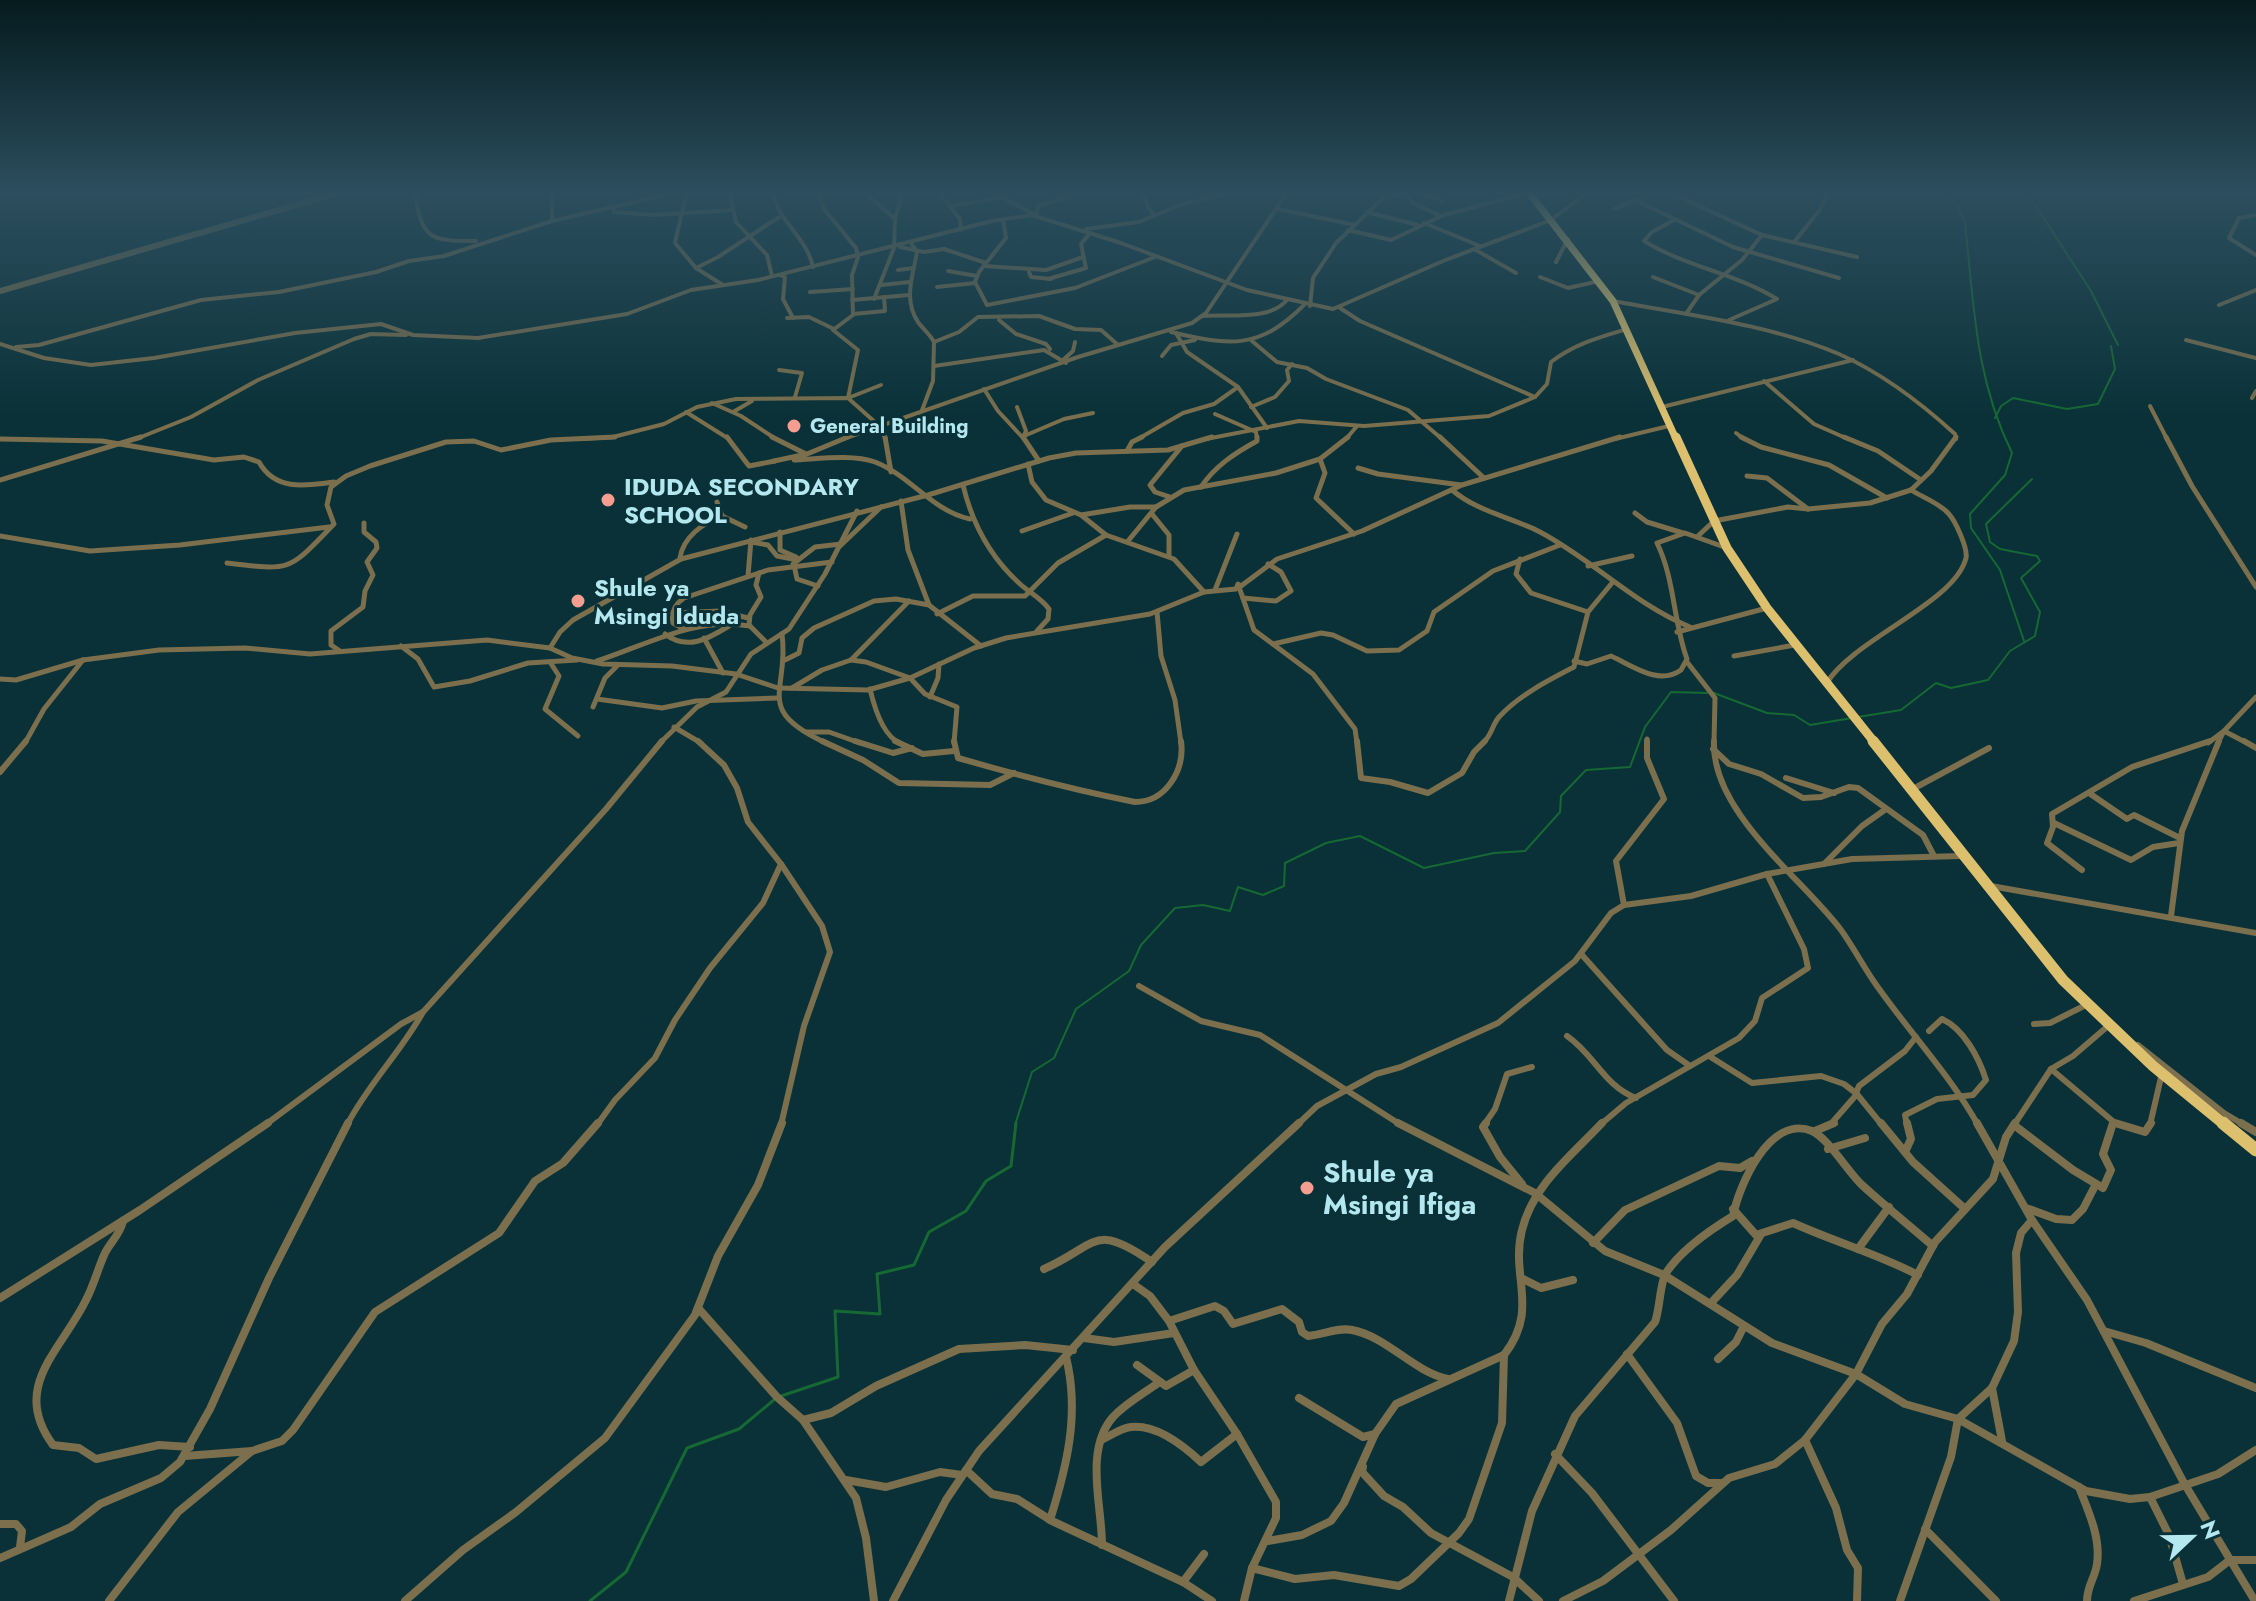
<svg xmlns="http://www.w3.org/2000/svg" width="2256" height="1601" font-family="Jost,sans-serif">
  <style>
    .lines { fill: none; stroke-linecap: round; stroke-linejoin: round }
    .stream-far1 { stroke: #166933; stroke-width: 2 }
    .stream { stroke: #166933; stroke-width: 3 }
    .minor-far3 { stroke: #7b6f4d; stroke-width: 4 }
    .minor-far2 { stroke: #7b6f4d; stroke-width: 5 }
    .minor-far1 { stroke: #7b6f4d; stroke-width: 6 }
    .minor { stroke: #7b6f4d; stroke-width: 8 }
    .tertiary { stroke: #7b6f4d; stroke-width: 6 }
    .trunk-far3 { stroke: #dcc06e; stroke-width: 7 }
    .trunk-far2 { stroke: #dcc06e; stroke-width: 9 }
    .trunk-far1 { stroke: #dcc06e; stroke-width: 11 }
    .trunk { stroke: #dcc06e; stroke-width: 13 }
    .poi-dot { fill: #f59d8e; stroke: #093137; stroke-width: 3 }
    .labels { text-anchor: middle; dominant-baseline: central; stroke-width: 6; stroke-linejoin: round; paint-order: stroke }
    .far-poi-label { font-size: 20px; font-weight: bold; fill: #b3e8f1; stroke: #093137; text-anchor: start }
    .poi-label { font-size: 24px; font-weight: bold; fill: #b3e8f1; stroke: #093137; text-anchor: start }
    .near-poi-label { font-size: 28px; font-weight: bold; fill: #b3e8f1; stroke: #093137; text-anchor: start }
  </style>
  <rect width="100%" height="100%" fill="#093137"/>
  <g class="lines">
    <g class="stream-far1">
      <path d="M1942,194L1957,204L1965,223C1974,305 1975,378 2012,453L2005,475L1970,514L1971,528L2000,570L2024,641"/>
      <polyline points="2028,194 2091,291 2118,345"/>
      <polyline points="1995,418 2001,406 2013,398 2067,409 2098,404 2115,369 2111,346"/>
      <polyline points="1714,693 1767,713 1794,715 1810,725 1852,718"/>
      <polyline points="1858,717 1901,710 1936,683 1951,688 1988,680 2010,651 2035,636 2040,612 2021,578 2040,561 2037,556 2000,549 1990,542 1986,524 2032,479"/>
      <polyline points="1015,1125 1032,1072 1054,1058 1076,1009 1129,971 1141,945 1175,908 1203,905 1230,911 1238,887 1263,895 1284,886 1285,863 1326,843 1360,836 1424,868 1494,853 1525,851 1560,812 1561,796 1586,770 1630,767 1645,727 1671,692 1707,693"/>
    </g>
    <g class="stream">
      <polyline points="781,1396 838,1377 835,1311 880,1314 877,1274 914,1265 929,1232 966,1211 986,1181 1011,1166 1016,1123"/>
      <polyline points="590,1601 626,1572 687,1448 739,1429 775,1399"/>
    </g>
    <g class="minor-far3">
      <path d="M415,194C422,240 431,241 476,241"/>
      <polyline points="552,194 552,221"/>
      <polyline points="686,194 675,243 696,268 723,285"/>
      <polyline points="730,194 736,222 767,255 772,276"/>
      <path d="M773,194C780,223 807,238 813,267"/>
      <polyline points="818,194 824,209 856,248 858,257 852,275 853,315 833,330 858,350 848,398"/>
      <polyline points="867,194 895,219"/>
      <polyline points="940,194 960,219 961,230"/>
      <polyline points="995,194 1036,215 1038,206 1078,194"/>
      <polyline points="1143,194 1148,208 1155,215"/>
      <polyline points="1405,194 1413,203 1441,216"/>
      <polyline points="1424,194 1443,201"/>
      <polyline points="1673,194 1762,235 1742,260 1699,295 1686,314"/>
      <polyline points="1635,200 1733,247 1839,278"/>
      <polyline points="612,206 614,212 654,215 733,210"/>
      <polyline points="950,206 1001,198"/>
      <polyline points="1278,209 1355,225"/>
      <polyline points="1614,209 1651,194"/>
      <polyline points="1366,212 1418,225"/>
      <polyline points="2256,215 2239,218 2229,238 2256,255"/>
      <polyline points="1003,219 1006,238 979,272 975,282 987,305 1075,288 1155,257"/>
      <path d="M1674,220L1652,232L1644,241C1686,267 1735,273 1777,299L1729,320"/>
      <polyline points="1424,223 1480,246"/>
      <polyline points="1086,229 1139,222 1182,204 1225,194"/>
      <polyline points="1348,230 1391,240 1444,215 1524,194"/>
      <polyline points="1762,235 1857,257"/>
      <polyline points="1795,241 1821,208 1827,194"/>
      <path d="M911,243L917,252C913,275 903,300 918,322C923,329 930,334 934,342L933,381L921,413"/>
      <polyline points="900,247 924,252 944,249 986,263"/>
      <polyline points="1474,249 1516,273"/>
      <polyline points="1556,262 1568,239"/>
      <polyline points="984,266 1046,270 1083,257"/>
      <polyline points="696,268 718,257 779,217"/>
      <polyline points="898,270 914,268"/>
      <polyline points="948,271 977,276"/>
      <polyline points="1029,272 1031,277 1051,279"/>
      <polyline points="780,275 785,277 783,299 793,318"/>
      <polyline points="1540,277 1568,288 1599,281"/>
      <polyline points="1653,277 1699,295"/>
      <polyline points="1048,279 1086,268 1081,244 1090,233"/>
      <polyline points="881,285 910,282"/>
      <polyline points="937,287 975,283"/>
      <polyline points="810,292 853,289"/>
      <polyline points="874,299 894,248 895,219 902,194"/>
      <polyline points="852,300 909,295"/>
      <path d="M1613,301C1689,315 1768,324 1839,354C1882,373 1921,403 1955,434L1956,439"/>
      <polyline points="2219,305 2256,290"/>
      <polyline points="1310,306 1313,278 1336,243 1383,198 1403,194"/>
      <polyline points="1340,308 1360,321 1535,397"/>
      <polyline points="853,314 885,311 884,297"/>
      <path d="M1203,316C1230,314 1269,321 1287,300"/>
      <polyline points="787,318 809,317 834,329"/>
      <polyline points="999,320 1016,334 1046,344 1050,349"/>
      <path d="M1171,332C1230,346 1259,350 1304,305"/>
      <polyline points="1176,333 1187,352 1238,387 1267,428"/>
      <polyline points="2186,340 2256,358"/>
      <polyline points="1252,341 1277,362 1307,368 1326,379 1408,410 1442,439"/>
      <polyline points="934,342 959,332 978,317 1039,316 1075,329 1101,330 1117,344"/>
      <polyline points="0,344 44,358 91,365 154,358 295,333 381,324 413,335 478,338 627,314 691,290 758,280 992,221 1032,215 1121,243 1247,290 1333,309 1443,261 1551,220 1585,194"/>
      <polyline points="16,347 39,345 201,300 279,292 376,272 409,261 444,256 552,221 669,194"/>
      <polyline points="1162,356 1171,345 1195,340"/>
      <polyline points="1063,360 1073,351 1075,342"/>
      <polyline points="934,366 1044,350 1066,363"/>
      <polyline points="779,370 802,373 795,397"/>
      <polyline points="1764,381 1814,424 1848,439"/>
      <polyline points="984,389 998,411 1024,439"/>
      <polyline points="848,398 881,385"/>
      <polyline points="2252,398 2256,391"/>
      <polyline points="712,403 741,416 776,439"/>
      <polyline points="2150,406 2167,439"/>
      <polyline points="1017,407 1026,431 1023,437"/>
      <polyline points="1251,407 1275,397 1289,381 1287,370 1292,364"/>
      <polyline points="1662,407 1853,360"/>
      <polyline points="686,412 729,439"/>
      <polyline points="733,412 752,401"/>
      <polyline points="1215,414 1256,432 1257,439"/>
      <polyline points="1736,433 1744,439"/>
      <polyline points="1024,436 1064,419 1093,413"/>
      <polyline points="136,439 191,417 258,380 354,339 371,334 406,335"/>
      <polyline points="582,439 613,437 664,424 697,407 736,399 848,398 876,423 886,439"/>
      <polyline points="843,439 1078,357 1192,323 1206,313 1286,194"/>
      <polyline points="1138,439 1183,413 1214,404 1238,387"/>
      <path d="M1206,439L1299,421L1364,426L1489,416L1535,397L1547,384L1551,362C1574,344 1600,337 1627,329"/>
      <polyline points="1346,439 1357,426"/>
      <polyline points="1615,439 1669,426"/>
    </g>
    <g class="minor-far2">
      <polyline points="727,437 749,466 775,461"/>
      <polyline points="772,437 806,454"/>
      <polyline points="885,437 891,472"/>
      <polyline points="1023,437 1039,461"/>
      <polyline points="1348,437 1320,459 1325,473 1316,498 1354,534"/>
      <polyline points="1440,437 1484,478"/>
      <polyline points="1741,437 1761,447 1829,465 1887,498"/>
      <polyline points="1844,437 1878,451 1921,480"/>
      <polyline points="2166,437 2192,486 2256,587"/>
      <path d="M0,439L102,441L214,460L244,457L259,462C275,491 305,486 334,482"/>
      <polyline points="1127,451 1132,442 1142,437"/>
      <path d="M794,460C818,459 852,454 875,462C911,476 932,511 970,519"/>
      <polyline points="774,461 807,454 848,437"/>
      <polyline points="1028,464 1032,482 1046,500 1081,515 1106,535 1174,559 1204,592"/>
      <polyline points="1358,468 1378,474 1461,485"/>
      <polyline points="1747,476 1767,478 1808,509"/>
      <polyline points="0,480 141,437"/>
      <path d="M963,485C972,523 990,557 1020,584C1030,593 1041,598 1049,609L1048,619L1037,631"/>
      <path d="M1201,487C1215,466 1235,453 1257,441V437"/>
      <path d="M1452,490C1478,512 1511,517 1540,532C1593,560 1634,604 1690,627"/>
      <polyline points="1170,497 1155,492 1150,485 1182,446"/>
      <polyline points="901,501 908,550 929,605 981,646"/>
      <polyline points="717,502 722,516 745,527"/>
      <polyline points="1635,513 1647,522 1683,533"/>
      <polyline points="1152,514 1169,535 1169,556"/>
      <polyline points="1081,515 1130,507 1156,507"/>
      <polyline points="1022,531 1073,513"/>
      <polyline points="780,532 780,550 796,557"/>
      <polyline points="0,536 90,551 180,545 329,527"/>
      <polyline points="1698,536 1714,521 1788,507 1808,509 1870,503 1911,490 1931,471 1956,437"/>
      <polyline points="1128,541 1156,507 1184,490 1276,473 1320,459"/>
      <polyline points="751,542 768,545 777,556 798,560"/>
      <polyline points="840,546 881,507"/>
      <path d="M680,558C683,537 703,523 722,516"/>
      <polyline points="1520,559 1516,574 1531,593 1588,612"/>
      <path d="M227,563C293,571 288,571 334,524L327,505L331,487L346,476L370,466L446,442L474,441L501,450L551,440L615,437"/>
      <polyline points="793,564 815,547 841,544"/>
      <polyline points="794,565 797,579 818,586"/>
      <polyline points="1588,566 1632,556"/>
      <polyline points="759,573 756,585 761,597 750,615 749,625 766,642"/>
      <polyline points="748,576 751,540"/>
      <polyline points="1239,587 1254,630 1313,674 1355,729 1357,743"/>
      <polyline points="1215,590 1237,534"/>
      <polyline points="1243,598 1276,601 1291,591 1281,572 1268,564"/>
      <polyline points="1157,612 1161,656 1175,700 1181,743"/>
      <polyline points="673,613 720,611 748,618"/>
      <polyline points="937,614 973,596 1025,596 1058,563 1106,535"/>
      <path d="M684,629L673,623C671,612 675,604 684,598L768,570L832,562"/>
      <polyline points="1677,632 1767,608"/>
      <path d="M665,634C687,651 708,639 729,626"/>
      <path d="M782,634C790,691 752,709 826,743"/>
      <polyline points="704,638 723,673"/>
      <polyline points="1273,644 1321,633 1333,635 1367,651 1399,650 1427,631 1434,612 1493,571 1560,545"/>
      <polyline points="401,646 418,659 434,687 470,681 528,663 577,660"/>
      <polyline points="550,648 560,632 573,620 681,559 928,495 1049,458 1076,453 1168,450 1212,437"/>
      <polyline points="340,651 331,645 331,631 363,607 365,591 373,575 367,562 377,548 376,542 364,532 364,523"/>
      <polyline points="1734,656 1795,645"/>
      <polyline points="785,660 799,653 802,638 814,628 874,601 896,599 929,605"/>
      <polyline points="851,660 866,662 910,678 925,694 957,707 954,743"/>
      <path d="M597,661C649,644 694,617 750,626"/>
      <path d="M1574,661L1587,664L1611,656C1633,666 1659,686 1681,670L1687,659C1673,621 1675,580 1657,543L1685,533L1727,548"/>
      <polyline points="550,662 559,676 545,709 578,736"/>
      <polyline points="1687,662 1715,698 1714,743"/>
      <polyline points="0,679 16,680 83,660 159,650 245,648 310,654 487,640 550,648 572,658 603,664 672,666 736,674 778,688 868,690 910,678 974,648 1006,638 1150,614 1204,592 1236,589 1238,584 1241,586 1277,559 1362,531 1462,485 1620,437"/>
      <path d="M1826,684C1853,639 1955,603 1966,558C1968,548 1955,520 1948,513C1939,503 1922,497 1911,490"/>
      <polyline points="792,688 822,670 851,660 909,601"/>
      <path d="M870,689C874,706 883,736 900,743"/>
      <polyline points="930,697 938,678 939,664"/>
      <polyline points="597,699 662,708 696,701 778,698"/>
      <polyline points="593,707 605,678 617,666"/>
      <polyline points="674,727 701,743"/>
      <polyline points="806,732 829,732 860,743"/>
      <polyline points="1647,739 1647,743"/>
      <polyline points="25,743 44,709 83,660"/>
      <polyline points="660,743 697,707 726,692 751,654 789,629 825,574 857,511"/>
      <path d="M1483,743C1492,735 1492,725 1499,717C1519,695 1549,680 1574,667L1588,612L1612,583"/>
      <polyline points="2208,743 2224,731 2247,743"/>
      <polyline points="2218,743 2224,731 2256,697"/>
    </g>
    <g class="minor-far1">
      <polyline points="822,741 863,760 899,783 990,785 1014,773"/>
      <polyline points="855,741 893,753 912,748"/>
      <polyline points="895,741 923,754 954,751"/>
      <path d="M954,741L958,758C1017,775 1075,790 1135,802C1166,802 1185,770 1181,741"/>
      <polyline points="1357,741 1361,778 1390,782 1428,793 1462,773 1474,752 1485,741"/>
      <path d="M1714,741C1711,812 1801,877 1841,930C1854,948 1864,968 1877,986C1910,1033 1950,1075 1978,1125"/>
      <polyline points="2244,741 2256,748"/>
      <polyline points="1713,749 1729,764 1761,774 1803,798 1821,797 1849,787 1858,788 1923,835 1934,856"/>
      <polyline points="0,772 26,741"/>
      <polyline points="1786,778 1834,793"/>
      <polyline points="1911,790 1989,748"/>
      <polyline points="2089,793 2127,819 2134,815 2180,838"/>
      <polyline points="2054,823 2131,860 2153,847 2179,843"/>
      <polyline points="1824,864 1862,826 1886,809"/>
      <polyline points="2082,870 2047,843 2053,827 2052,814 2132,767 2210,741"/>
      <polyline points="1991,886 2256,933"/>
      <polyline points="1624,905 1616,861 1664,799 1647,758 1647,741"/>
      <polyline points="2171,916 2182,831 2219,741"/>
      <polyline points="1582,955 1667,1050 1690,1066"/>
      <polyline points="1139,986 1201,1021 1260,1035 1401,1125"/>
      <polyline points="2034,1024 2050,1023 2086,1005"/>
      <path d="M1567,1036C1594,1054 1604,1086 1636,1098"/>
      <polyline points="2138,1045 2224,1113 2244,1125"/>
      <polyline points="1709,1056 1752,1083 1821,1076 1844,1084 1857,1094 1830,1125"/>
      <polyline points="2051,1069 2115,1123 2121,1125"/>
      <polyline points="265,1125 401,1024 423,1012 606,809 662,741"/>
      <path d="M347,1125C368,1084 401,1052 423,1012"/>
      <polyline points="597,1125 615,1100 655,1058 675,1020 710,968 763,903 781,864 748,822 737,788 724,765 698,741"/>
      <polyline points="781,1125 804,1026 830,952 822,926 781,864"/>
      <polyline points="1297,1125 1317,1106 1376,1074 1401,1067 1498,1023 1575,961 1611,913 1624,905 1691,896 1767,874 1852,859 1961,856"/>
      <polyline points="1484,1125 1495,1109 1507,1074 1532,1067"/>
      <polyline points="1600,1125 1626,1103 1739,1038 1755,1021 1762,998 1808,968 1804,949 1767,874"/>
      <polyline points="1882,1125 1856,1093 1859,1086 1905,1051 1916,1037"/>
      <path d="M1907,1125L1905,1115L1937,1099L1973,1095L1986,1080C1979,1058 1964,1029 1942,1019L1929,1031"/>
      <polyline points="2014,1125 2051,1069 2073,1056 2108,1026 2112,1029"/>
      <polyline points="2112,1125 2113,1122"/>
      <polyline points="2150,1125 2162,1073"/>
    </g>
    <g class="minor">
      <polyline points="1398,1123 1535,1193 1605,1251 1664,1275 1772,1343 1856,1374 1905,1404 1958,1419 2086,1491 2130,1499 2150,1497 2218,1474 2256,1450"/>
      <polyline points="1486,1123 1483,1127 1500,1157 1522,1184"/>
      <polyline points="1881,1123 1913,1162 1964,1208"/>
      <polyline points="1977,1123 2032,1220 2087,1300 2184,1483 2255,1601"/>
      <polyline points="2115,1123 2145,1132 2151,1123"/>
      <polyline points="2241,1123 2256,1132"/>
      <polyline points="2014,1125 2073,1170 2103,1188 2111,1170 2103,1154 2113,1123"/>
      <polyline points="1815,1131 1834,1123"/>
      <polyline points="1828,1149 1865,1138"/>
      <polyline points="1905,1152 1911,1139 1907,1123"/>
      <path d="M1733,1209L1756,1235L1793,1223C1835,1242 1878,1254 1918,1275"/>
      <polyline points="2029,1209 2056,1219 2072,1220 2083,1209 2096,1184"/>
      <path d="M123,1221C120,1235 111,1241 105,1253C98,1268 94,1285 86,1300C61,1351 10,1387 53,1445L79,1448L96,1459L159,1445L190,1447"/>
      <polyline points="1593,1243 1625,1210 1719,1166 1740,1168 1752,1161"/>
      <polyline points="1858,1249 1889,1207"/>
      <path d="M1044,1269C1098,1245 1093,1221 1152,1262"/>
      <polyline points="1521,1278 1541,1288 1573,1280"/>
      <polyline points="1133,1284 1150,1296 1169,1321 1194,1370 1237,1434 1276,1502 1276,1518 1252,1568 1244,1601"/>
      <polyline points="0,1298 140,1210 268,1123"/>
      <polyline points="1711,1303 1737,1275 1760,1236"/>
      <polyline points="698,1308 777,1397 803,1420 831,1413 876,1386 959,1349 1025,1345 1073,1350"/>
      <path d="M1169,1321L1215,1306L1224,1311L1233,1324L1282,1309L1299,1322L1302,1332L1308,1336C1323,1335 1337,1327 1352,1330C1388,1337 1412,1371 1448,1379"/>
      <polyline points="2104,1331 2146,1343 2256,1388"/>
      <polyline points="1084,1338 1114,1342 1174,1333"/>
      <polyline points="1627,1354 1677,1423 1696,1476 1708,1483 1720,1483"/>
      <polyline points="1718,1359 1736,1342 1744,1326"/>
      <polyline points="1137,1365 1166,1386 1194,1370"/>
      <polyline points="1992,1388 2002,1441"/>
      <polyline points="1299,1398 1363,1437 1375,1434"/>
      <polyline points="803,1420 856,1498 866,1538 874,1601"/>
      <path d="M1101,1440C1110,1436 1121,1428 1131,1427C1157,1424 1184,1446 1201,1462L1237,1434"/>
      <polyline points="1805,1440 1836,1508 1847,1550 1858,1568 1857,1601"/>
      <polyline points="1555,1454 1592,1493 1674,1601"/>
      <polyline points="185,1456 252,1451"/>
      <polyline points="1363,1467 1362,1472 1384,1496 1403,1507 1431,1533 1513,1577 1539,1601"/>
      <polyline points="966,1470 992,1494 1017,1499 1052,1521 1183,1582 1212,1601"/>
      <polyline points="846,1480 886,1487 940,1472 962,1475"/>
      <path d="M2079,1487C2088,1511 2101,1537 2097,1564C2095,1578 2087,1586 2087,1601"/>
      <polyline points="2150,1497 2169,1535 2183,1584"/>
      <path d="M1050,1520C1067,1466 1080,1413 1066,1357"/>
      <polyline points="0,1524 16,1524 22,1531 20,1547"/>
      <polyline points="1925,1529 1996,1601"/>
      <path d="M1268,1541L1302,1535L1331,1521L1344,1503L1375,1434L1396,1404L1504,1355C1540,1309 1510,1277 1522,1230C1533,1185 1571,1156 1602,1123"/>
      <path d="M1102,1545C1102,1505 1084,1450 1113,1417C1126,1403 1143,1394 1158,1383"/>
      <polyline points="0,1558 71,1527 100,1504 161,1478 180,1462 210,1409 269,1278 348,1123"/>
      <polyline points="1252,1568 1295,1579 1334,1575 1399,1586 1411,1579 1459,1533 1469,1519 1502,1423 1504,1355"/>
      <polyline points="1183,1582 1204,1554"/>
      <polyline points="109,1601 178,1512 252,1451 282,1441 293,1430 375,1312 499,1233 535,1181 563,1163 598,1123"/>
      <polyline points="405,1601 463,1550 516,1512 605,1438 695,1315 718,1256 758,1185 782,1123"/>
      <polyline points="893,1601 946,1500 979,1451 1165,1247 1299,1123"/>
      <path d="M1509,1601L1532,1511L1575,1416L1655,1322C1660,1309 1660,1282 1666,1273C1681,1250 1710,1230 1733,1216C1739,1185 1770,1114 1812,1131C1828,1138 1848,1172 1862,1185C1885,1206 1910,1226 1933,1246"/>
      <polyline points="1563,1601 1603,1581 1671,1530 1729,1478 1775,1464 1805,1440 1856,1374 1882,1324 1907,1294 1935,1242 1993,1179 2006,1137 2015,1123"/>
      <polyline points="1900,1601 1951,1457 1958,1419 1992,1388 2014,1341 2018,1312 2016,1253 2021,1233 2032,1220"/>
      <polyline points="2134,1601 2208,1577 2230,1560 2256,1560"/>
    </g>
    <polyline class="tertiary" points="0,291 334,194"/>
    <polyline class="trunk-far3" points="1530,194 1613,301 1676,439"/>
    <polyline class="trunk-far2" points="1676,437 1727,548 1767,608 1875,743"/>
    <polyline class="trunk-far1" points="1873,741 2063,980 2153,1066 2225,1125"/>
    <polyline class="trunk" points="2223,1123 2256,1150"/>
  </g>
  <linearGradient id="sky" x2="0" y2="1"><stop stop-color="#051b1e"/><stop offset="0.46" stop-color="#2c4e5e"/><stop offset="1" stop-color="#2c4e5e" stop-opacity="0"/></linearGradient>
  <rect width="2256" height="418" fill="url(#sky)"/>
  <g class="poi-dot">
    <circle cx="794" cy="426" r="8"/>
    <circle cx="608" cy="500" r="8"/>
    <circle cx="578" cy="601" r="8"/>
    <circle cx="1307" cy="1188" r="8"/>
  </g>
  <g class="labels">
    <g class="far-poi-label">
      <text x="810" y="426">General Building</text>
    </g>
    <g class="poi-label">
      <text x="624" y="486">IDUDA SECONDARY<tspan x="624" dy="28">SCHOOL</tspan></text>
      <text x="594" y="587">Shule ya<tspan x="594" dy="28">Msingi Iduda</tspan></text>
    </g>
    <g class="near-poi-label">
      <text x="1323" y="1172">Shule ya<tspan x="1323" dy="32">Msingi Ifiga</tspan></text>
    </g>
  </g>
  <g transform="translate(2192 1537) rotate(68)" stroke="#093137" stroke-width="6" paint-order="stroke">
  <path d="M0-6L14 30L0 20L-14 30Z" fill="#b3e8f1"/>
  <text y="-12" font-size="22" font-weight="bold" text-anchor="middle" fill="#b3e8f1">N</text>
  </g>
</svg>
